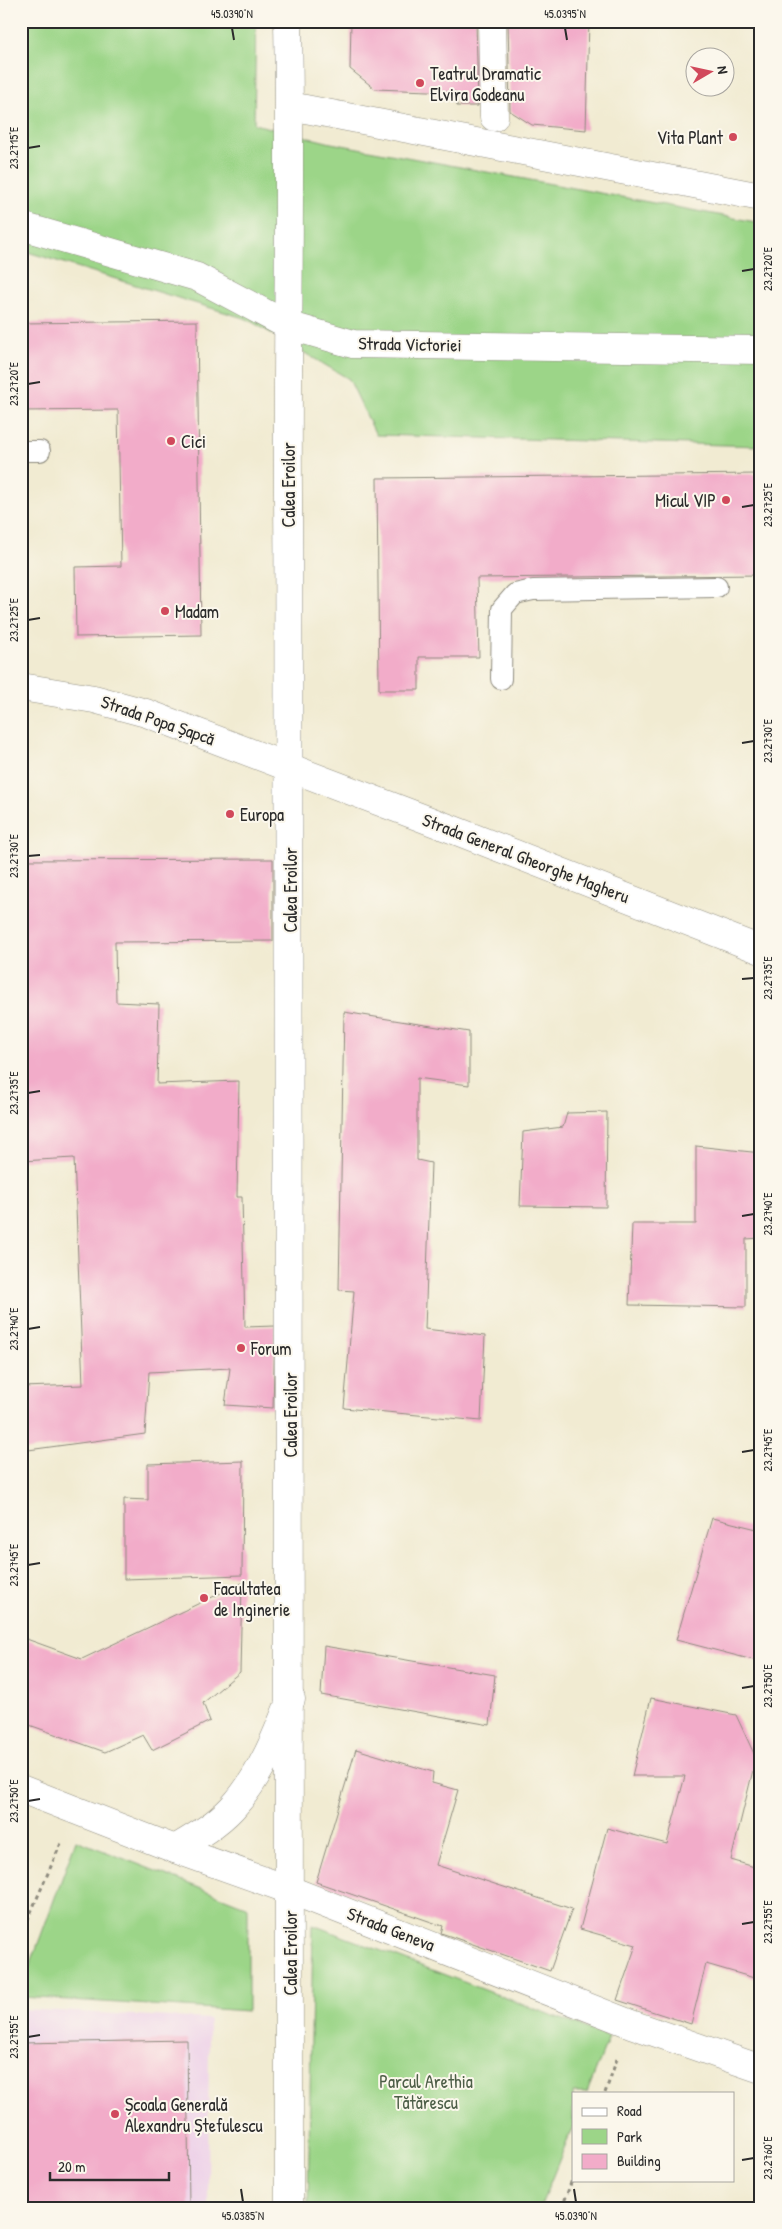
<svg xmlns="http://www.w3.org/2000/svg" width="782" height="2229" font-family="'Patrick Hand',sans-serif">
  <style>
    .built { fill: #edd0e8 }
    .park { fill: #9cd588; stroke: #64805a }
    .building { fill: #f2acc9 }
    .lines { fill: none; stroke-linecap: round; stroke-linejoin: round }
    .service-casing { stroke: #8e8b7e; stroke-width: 22 }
    .pedestrian-casing { stroke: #8e8b7e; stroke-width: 29 }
    .minor-casing { stroke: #8e8b7e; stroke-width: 29 }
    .tertiary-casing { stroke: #8e8b7e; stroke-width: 29 }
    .path { stroke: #8e8b7e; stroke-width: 3; stroke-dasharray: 4 4; stroke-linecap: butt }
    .service { stroke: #fff; stroke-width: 20 }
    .pedestrian { stroke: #fff; stroke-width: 28 }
    .minor { stroke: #fff; stroke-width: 28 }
    .tertiary { stroke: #fff; stroke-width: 28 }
    .ticks { fill: none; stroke: #2b2b2b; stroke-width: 2 }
    .poi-dot { fill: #d1495b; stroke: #fbf7ec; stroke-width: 2 }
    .labels { text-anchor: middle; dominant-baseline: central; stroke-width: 4; stroke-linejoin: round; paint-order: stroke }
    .poi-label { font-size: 18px; fill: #2b2b2b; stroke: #fbf7ec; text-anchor: start }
    .street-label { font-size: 18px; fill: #2b2b2b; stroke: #fbf7ec }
    .park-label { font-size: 18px; fill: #4d5e47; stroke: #fbf7ec }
    .neatline { fill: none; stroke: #2b2b2b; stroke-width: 2 }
    .ticks-label { font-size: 12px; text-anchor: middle; fill: #2b2b2b }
  </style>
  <rect width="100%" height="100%" fill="#fbf7ec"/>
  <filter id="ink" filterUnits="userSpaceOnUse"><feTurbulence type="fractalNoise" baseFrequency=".02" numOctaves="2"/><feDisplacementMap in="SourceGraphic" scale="10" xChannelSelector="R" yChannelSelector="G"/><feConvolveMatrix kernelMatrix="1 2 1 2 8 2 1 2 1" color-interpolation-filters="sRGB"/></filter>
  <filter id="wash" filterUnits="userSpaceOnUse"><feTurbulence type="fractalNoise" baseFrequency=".0096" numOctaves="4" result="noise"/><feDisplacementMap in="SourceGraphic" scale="20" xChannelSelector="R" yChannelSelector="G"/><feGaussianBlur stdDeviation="1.12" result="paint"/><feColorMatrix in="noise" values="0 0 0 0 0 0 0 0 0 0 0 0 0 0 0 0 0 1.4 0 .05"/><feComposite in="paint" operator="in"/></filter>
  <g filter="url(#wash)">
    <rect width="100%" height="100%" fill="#f1ebd2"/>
    <polygon class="built" points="21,2009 209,2019 208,2208 21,2208"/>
    <g class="park">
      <polygon points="21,21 256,21 254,124 331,143 761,223 761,446 376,435 349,379 247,319 21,250"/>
      <polygon points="76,1840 248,1907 248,2011 21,1997 21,1990"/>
      <polygon points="313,1925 609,2037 587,2093 573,2093 573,2126 540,2208 308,2208"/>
    </g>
    <g id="blocks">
      <g class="building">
        <polygon points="351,21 476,21 478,106 457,106 456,92 375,89 350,69"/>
        <polygon points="508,21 589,21 586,130 532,125 510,111"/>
        <polygon points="197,321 201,635 76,637 75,567 121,566 118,410 21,411 21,323"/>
        <polygon points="761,474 761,575 477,578 479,657 419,657 419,690 379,690 377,478"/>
        <polygon points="273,859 273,941 115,942 116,1002 159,1004 157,1084 239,1081 237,1197 242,1197 245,1327 275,1326 273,1408 225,1405 230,1368 149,1372 145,1434 21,1451 21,1387 83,1385 74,1158 21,1161 21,860"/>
        <polygon points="344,1012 469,1032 469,1085 417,1078 417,1160 431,1163 425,1329 485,1336 481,1421 344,1408 354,1291 339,1290"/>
        <polygon points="607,1112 606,1207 520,1206 523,1132 563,1127 567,1113"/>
        <polygon points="696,1146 761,1153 761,1238 746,1239 746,1307 629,1305 632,1224 696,1224"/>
        <polygon points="243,1461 242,1575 124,1579 124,1499 148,1500 148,1464"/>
        <polygon points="712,1518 761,1530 761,1662 676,1640"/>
        <polygon points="242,1583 240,1672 203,1703 210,1721 152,1750 143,1735 105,1752 21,1722 21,1637 82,1659"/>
        <polygon points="324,1646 495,1675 490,1725 321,1695"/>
        <polygon points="651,1698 736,1715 756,1758 731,1860 761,1869 761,1980 706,1964 691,2024 617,2000 636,1945 580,1929 607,1828 667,1844 685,1776 632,1776"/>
        <polygon points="356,1749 433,1772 432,1783 458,1790 436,1865 572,1909 550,1971 441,1933 443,1926 316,1882"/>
        <polygon points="187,2040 189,2208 21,2208 21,2043"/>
      </g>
    </g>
  </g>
  <g filter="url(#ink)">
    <use href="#blocks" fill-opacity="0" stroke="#8e8b7e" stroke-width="1"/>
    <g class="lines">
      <g class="service-casing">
        <g id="service">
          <polyline points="21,451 40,451"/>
          <polyline points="501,679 502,609 515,594 533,590 717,587"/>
        </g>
      </g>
      <g class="pedestrian-casing">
        <g id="pedestrian">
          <path d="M288,21C291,179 287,336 288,494C292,1065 291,1636 289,2208"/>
          <polyline points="290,106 761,197"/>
          <polyline points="21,226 197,277 287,325 353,344 761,350"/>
        </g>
      </g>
      <g class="minor-casing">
        <g id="minor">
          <polyline points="492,21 494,117"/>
          <path d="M175,1849C195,1837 216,1825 232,1808C260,1778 276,1737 291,1699"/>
        </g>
      </g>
      <g class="tertiary-casing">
        <g id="tertiary">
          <polyline points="21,687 94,699 146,713 454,830 761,950"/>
          <polyline points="21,1789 175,1849 290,1890 631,2024 761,2069"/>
        </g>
      </g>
      <g class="path">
        <polyline points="21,1935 62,1841"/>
        <polyline points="605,2093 618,2056"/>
        <polyline points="562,2208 573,2177"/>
      </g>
      <use href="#service" class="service"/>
      <use href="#pedestrian" class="pedestrian"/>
      <use href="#minor" class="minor"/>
      <use href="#tertiary" class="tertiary"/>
    </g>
  </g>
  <path class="ticks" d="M232,28L234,40M565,28L567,40M28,148L40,146M742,271L754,269M28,384L40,382M742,507L754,505M28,620L40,618M742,743L754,741M28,856L40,855M742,979L754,978M28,1093L40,1091M742,1216L754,1214M28,1329L40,1327M742,1452L754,1450M28,1565L40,1563M742,1688L754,1686M28,1801L40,1799M742,1924L754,1922M28,2037L40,2035M742,2160L754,2158M241,2189L243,2202M574,2189L576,2202"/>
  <g class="poi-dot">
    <circle cx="420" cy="83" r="5"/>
    <circle cx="733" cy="137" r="5"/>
    <circle cx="171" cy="441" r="5"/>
    <circle cx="726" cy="500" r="5"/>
    <circle cx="165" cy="611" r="5"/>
    <circle cx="230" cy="814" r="5"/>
    <circle cx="241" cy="1348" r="5"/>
    <circle cx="204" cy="1598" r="5"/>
    <circle cx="115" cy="2114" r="5"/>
  </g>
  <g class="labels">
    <g class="poi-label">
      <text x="430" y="73">Teatrul Dramatic<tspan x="430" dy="21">Elvira Godeanu</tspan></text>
      <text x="723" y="137" text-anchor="end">Vita Plant</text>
      <text x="181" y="441">Cici</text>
      <text x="716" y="500" text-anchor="end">Micul VIP</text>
      <text x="175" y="611">Madam</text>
      <text x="240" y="814">Europa</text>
      <text x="251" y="1348">Forum</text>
      <text x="214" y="1588">Facultatea<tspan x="214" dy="21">de Inginerie</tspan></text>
      <text x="125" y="2104">Școala Generală<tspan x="125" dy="21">Alexandru Ștefulescu</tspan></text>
    </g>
    <g class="street-label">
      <text transform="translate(410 344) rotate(1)">Strada Victoriei</text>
      <text transform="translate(288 485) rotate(-90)">Calea Eroilor</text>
      <text transform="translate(158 720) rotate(19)">Strada Popa Șapcă</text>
      <text transform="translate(526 858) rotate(21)">Strada General Gheorghe Magheru</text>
      <text transform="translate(290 890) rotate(-90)">Calea Eroilor</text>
      <text transform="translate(290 1415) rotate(-90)">Calea Eroilor</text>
      <text transform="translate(391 1929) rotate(21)">Strada Geneva</text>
      <text transform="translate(290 1953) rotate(-90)">Calea Eroilor</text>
    </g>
    <g class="park-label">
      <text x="426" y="2081">Parcul Arethia<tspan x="426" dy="21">Tătărescu</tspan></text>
    </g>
  </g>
  <rect width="782" height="2229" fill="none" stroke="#fbf7ec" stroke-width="55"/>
  <rect x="572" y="2092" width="162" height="90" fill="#fbf7ec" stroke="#a8a59f"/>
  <rect x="582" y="2108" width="25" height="8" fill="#ffffff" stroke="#a8a59f"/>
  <text x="617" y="2116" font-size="15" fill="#2b2b2b">Road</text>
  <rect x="582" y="2129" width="25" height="15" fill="#9cd588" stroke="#a8a59f"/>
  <text x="617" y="2142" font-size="15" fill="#2b2b2b">Park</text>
  <rect x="582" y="2154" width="25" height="15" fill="#f2acc9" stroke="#a8a59f"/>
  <text x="617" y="2166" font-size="15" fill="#2b2b2b">Building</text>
  <g transform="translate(710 72) rotate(81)"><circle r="24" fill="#fbf7ec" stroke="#a8a59f"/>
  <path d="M0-4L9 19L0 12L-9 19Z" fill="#d1495b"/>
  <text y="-8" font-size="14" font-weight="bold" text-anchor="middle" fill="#2b2b2b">N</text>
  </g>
  <path d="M50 2172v8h119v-8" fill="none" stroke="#2b2b2b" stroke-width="2.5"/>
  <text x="58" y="2172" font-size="15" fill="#2b2b2b" stroke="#fbf7ec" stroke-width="4" paint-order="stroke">20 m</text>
  <rect x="28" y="28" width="726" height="2174" class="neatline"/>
  <g class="ticks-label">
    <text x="232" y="18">45.0390°N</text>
    <text x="565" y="18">45.0395°N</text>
    <text transform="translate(14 148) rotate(-90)" y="4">23.2715°E</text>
    <text transform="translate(768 269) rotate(-90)" y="4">23.2720°E</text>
    <text transform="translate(14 384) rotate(-90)" y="4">23.2720°E</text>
    <text transform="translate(768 505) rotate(-90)" y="4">23.2725°E</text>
    <text transform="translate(14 620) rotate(-90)" y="4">23.2725°E</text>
    <text transform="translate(768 741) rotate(-90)" y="4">23.2730°E</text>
    <text transform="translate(14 856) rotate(-90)" y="4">23.2730°E</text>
    <text transform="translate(768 978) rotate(-90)" y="4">23.2735°E</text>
    <text transform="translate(14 1093) rotate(-90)" y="4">23.2735°E</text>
    <text transform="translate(768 1214) rotate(-90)" y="4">23.2740°E</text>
    <text transform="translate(14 1329) rotate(-90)" y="4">23.2740°E</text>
    <text transform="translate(768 1450) rotate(-90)" y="4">23.2745°E</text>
    <text transform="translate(14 1565) rotate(-90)" y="4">23.2745°E</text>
    <text transform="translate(768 1686) rotate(-90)" y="4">23.2750°E</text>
    <text transform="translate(14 1801) rotate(-90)" y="4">23.2750°E</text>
    <text transform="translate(768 1922) rotate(-90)" y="4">23.2755°E</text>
    <text transform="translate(14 2037) rotate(-90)" y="4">23.2755°E</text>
    <text transform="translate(768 2158) rotate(-90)" y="4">23.2760°E</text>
    <text x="243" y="2220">45.0385°N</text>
    <text x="576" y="2220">45.0390°N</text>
  </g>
</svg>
